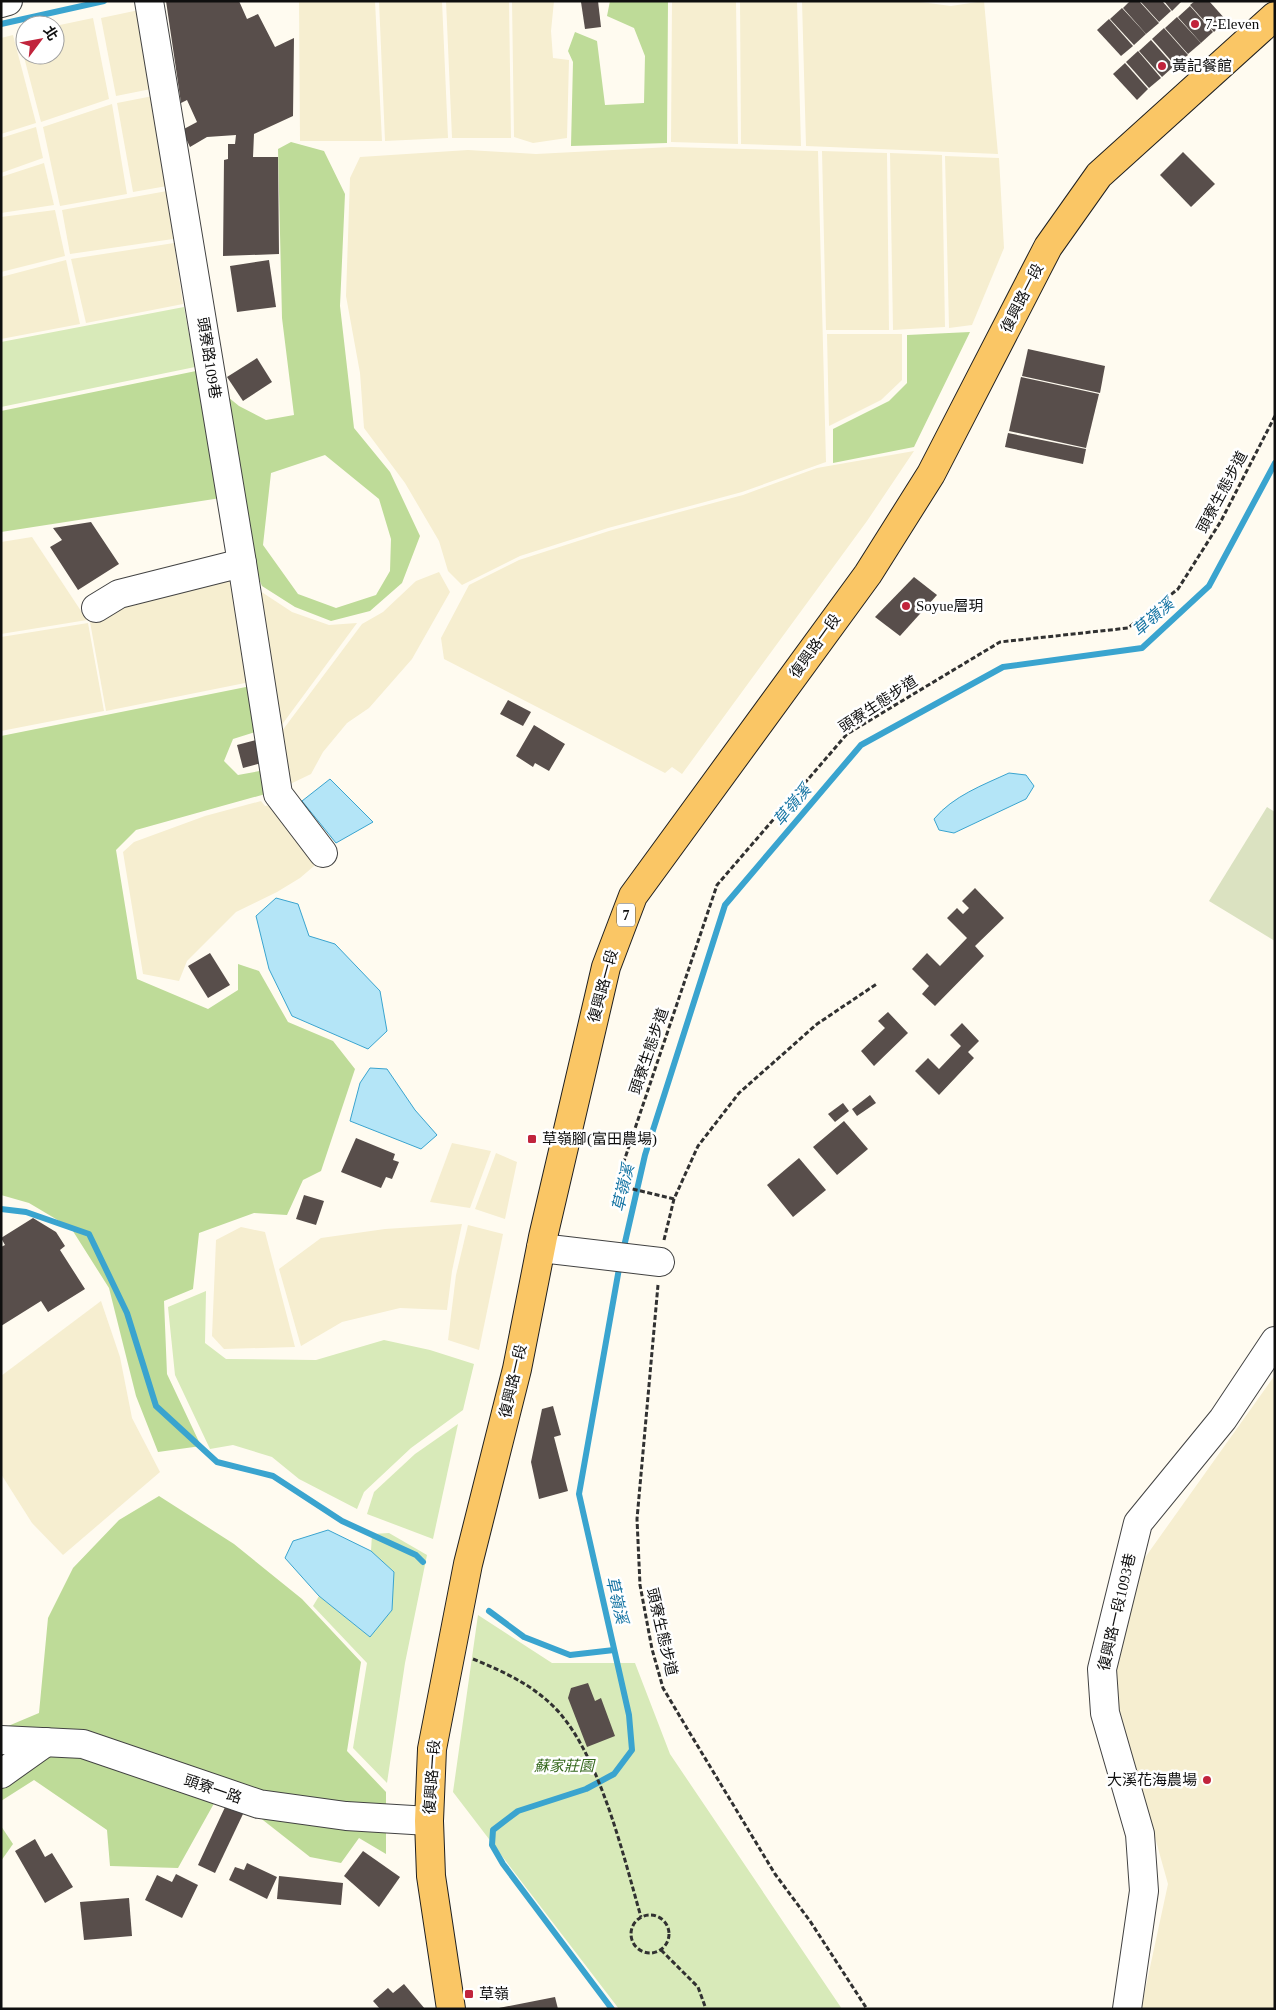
<svg xmlns="http://www.w3.org/2000/svg" width="1276" height="2010" font-family="'Times New Roman','Noto Sans TC',serif">
  <style>
    .farmland { fill: #f6eed0 }
    .green { fill: #d8eab9 }
    .forest { fill: #bedb98; fill-rule: evenodd }
    .cemetery { fill: #dbe2c1 }
    .water { fill: #b4e5f7; stroke: #3aa4cf }
    .lines { fill: none; stroke-linecap: round; stroke-linejoin: round }
    .stream { stroke: #3aa4cf; stroke-width: 6 }
    .building { fill: #584e4b }
    .minor-casing { stroke: #424242; stroke-width: 30 }
    .major-casing { stroke: #202020; stroke-width: 30 }
    .path { stroke: #313131; stroke-width: 3; stroke-dasharray: 5 2.5; stroke-linecap: butt }
    .minor { stroke: #fff; stroke-width: 28 }
    .major { stroke: #fac665; stroke-width: 28 }
    .poi-dot { fill: #c1243c; stroke: #fff; stroke-width: 2 }
    .labels { text-anchor: middle; dominant-baseline: central; stroke-width: 5; stroke-linejoin: round; paint-order: stroke }
    .shield { fill: #fff; stroke: #575757; stroke-width: 1 }
    .shield-label { font-size: 14px; font-weight: bold; fill: #0f0f0f }
    .poi-label { font-size: 15px; fill: #0f0f0f; stroke: #fff; text-anchor: start }
    .street-label { font-size: 15px; fill: #0f0f0f; stroke: #fff }
    .park-label { font-size: 15px; font-style: italic; fill: #35681d; stroke: #fff }
    .water-label { font-size: 16px; font-style: italic; fill: #1574a3; stroke: #fff }
  </style>
  <rect width="100%" height="100%" fill="#fffbf0"/>
  <g class="farmland">
    <polygon points="299,1 375,1 382,141 300,141"/>
    <polygon points="379,1 442,1 448,138 385,141"/>
    <polygon points="446,1 509,1 511,138 452,138"/>
    <polygon points="512,1 554,1 551,31 553,58 569,60 567,138 533,143 514,137"/>
    <polygon points="672,1 736,1 738,144 671,142"/>
    <polygon points="740,1 797,1 801,146 741,144"/>
    <polygon points="802,1 913,1 951,6 984,1 998,154 806,146"/>
    <polygon points="139,10 151,89 116,96 101,18"/>
    <polygon points="93,18 109,99 41,122 18,34 25,33 25,55 55,55 55,26"/>
    <polygon points="13,35 36,123 1,134 1,38"/>
    <polygon points="153,96 167,186 133,192 117,103"/>
    <polygon points="112,104 127,194 60,206 43,127"/>
    <polygon points="36,127 43,158 1,173 1,138"/>
    <polygon points="671,147 818,151 826,462 742,492 608,528 520,556 462,585 448,571 439,541 405,483 364,428 360,373 346,296 350,178 360,157 468,150 536,154"/>
    <polygon points="822,151 887,153 889,330 826,330"/>
    <polygon points="890,153 942,155 945,327 893,330"/>
    <polygon points="945,156 999,158 1004,248 972,325 949,328"/>
    <polygon points="44,163 54,205 1,213 1,177"/>
    <polygon points="167,191 173,239 70,254 62,210"/>
    <polygon points="55,210 65,256 1,272 1,217"/>
    <polygon points="174,243 183,304 86,323 71,259"/>
    <polygon points="66,260 80,324 1,339 1,277"/>
    <polygon points="827,334 902,334 902,380 881,400 829,426"/>
    <polygon points="914,451 867,521 682,774 672,767 665,773 444,659 441,638 469,585 519,560 609,531 743,495 817,468"/>
    <polygon points="32,537 87,620 1,634 1,542"/>
    <polygon points="439,572 450,592 412,659 369,708 347,723 323,752 311,774 284,787 279,735 362,624 383,612 416,581"/>
    <polygon points="233,574 250,682 106,711 90,622 135,596"/>
    <polygon points="257,589 292,612 329,625 357,623 278,730"/>
    <polygon points="88,623 104,711 1,731 1,637"/>
    <polygon points="261,801 265,806 277,804 321,860 300,878 277,892 236,912 187,961 179,981 143,974 123,852 134,842 205,816"/>
    <polygon points="452,1143 491,1151 470,1208 430,1202"/>
    <polygon points="496,1153 517,1162 505,1219 475,1209"/>
    <polygon points="462,1224 452,1271 447,1310 400,1308 342,1322 301,1346 279,1269 321,1238 385,1229"/>
    <polygon points="468,1225 503,1234 479,1350 448,1340 456,1275"/>
    <polygon points="241,1227 265,1232 295,1347 224,1349 212,1336 216,1240"/>
    <polygon points="101,1301 120,1357 132,1418 160,1472 63,1555 32,1523 1,1474 1,1376"/>
    <polygon points="1275,1375 1275,2009 1141,2009 1168,1884 1110,1676 1139,1566"/>
  </g>
  <g class="green">
    <polygon points="184,307 195,367 1,407 1,342"/>
    <polygon points="206,1291 205,1343 226,1359 316,1360 384,1340 430,1350 474,1364 463,1410 411,1448 364,1492 357,1509 299,1479 272,1457 233,1445 210,1449 175,1375 168,1307"/>
    <polygon points="458,1424 433,1539 367,1514 374,1492 415,1454"/>
    <polygon points="389,1533 427,1555 405,1663 387,1783 353,1748 367,1663 313,1606 319,1596 370,1637 394,1572 371,1551 372,1534"/>
    <polygon points="478,1615 552,1663 635,1663 670,1754 842,2009 619,2009 453,1792"/>
  </g>
  <g class="forest">
    <polygon points="610,1 668,1 667,143 571,146 573,62 568,51 575,32 597,41 605,105 644,103 645,56 634,28 607,16"/>
    <path d="M291,142L324,151L345,194L340,306L354,428L390,472L420,536L402,583L370,611L331,621L295,607L262,586L249,556L240,495L1,532V411L196,371L239,406L266,420L294,415L282,318L278,149ZM325,455L379,499L391,539L390,571L376,595L336,608L298,594L263,545L271,473Z"/>
    <polygon points="970,332 914,447 833,463 833,429 889,401 907,383 907,335"/>
    <polygon points="251,686 258,731 233,739 224,761 238,775 265,770 269,793 136,830 116,850 137,979 208,1009 238,990 238,964 259,971 288,1022 333,1041 355,1069 321,1171 303,1180 287,1215 254,1213 199,1233 193,1289 164,1301 167,1374 201,1446 158,1452 136,1396 109,1288 71,1228 29,1203 1,1195 1,736"/>
    <polygon points="159,1496 234,1544 302,1599 361,1662 347,1751 386,1792 386,1854 359,1838 341,1863 310,1857 254,1813 217,1798 178,1868 110,1866 107,1830 34,1780 1,1801 1,1729 39,1713 48,1618 73,1568 119,1520"/>
    <polygon points="1,1826 13,1844 1,1861"/>
  </g>
  <polygon class="cemetery" points="1267,807 1275,812 1275,941 1209,901"/>
  <g class="water">
    <path d="M1009,773L1026,775L1034,786L1026,799L954,833L939,830L934,819C953,796 983,785 1009,773Z"/>
    <polygon points="330,779 373,822 336,843 302,801"/>
    <polygon points="276,898 298,904 309,936 335,944 380,991 387,1031 368,1049 292,1016 269,969 256,916"/>
    <polygon points="370,1068 387,1069 415,1110 437,1135 421,1149 350,1121 360,1083"/>
    <polygon points="328,1530 371,1551 394,1572 392,1610 370,1637 319,1596 285,1558 293,1541"/>
  </g>
  <g class="lines">
    <g class="stream">
      <polyline points="1,24 104,1"/>
      <polyline points="1,1209 26,1212 89,1234 127,1313 156,1406 217,1462 273,1476 342,1521 416,1555 423,1562"/>
      <polyline points="623,1251 645,1155 725,905 861,745 1003,667 1142,648 1209,586 1275,463"/>
      <polyline points="489,1611 524,1637 570,1655 614,1650"/>
      <polyline points="612,2009 503,1864 492,1845 493,1830 518,1811 586,1789 614,1774 632,1750 629,1715 579,1494 620,1263"/>
    </g>
  </g>
  <g class="building">
    <polygon points="166,1 239,1 247,19 258,14 275,47 294,38 293,116 254,134 253,157 278,157 279,254 223,256 224,160 228,159 228,144 235,144 236,135 207,137 190,147 182,130 197,122 187,100 181,103"/>
    <polygon points="598,1 601,27 585,29 581,2"/>
    <polygon points="1130,1 1139,1 1159,23 1146,34 1123,8"/>
    <polygon points="1140,1 1162,1 1171,11 1159,22"/>
    <polygon points="1164,1 1182,1 1172,11"/>
    <polygon points="1195,1 1209,1 1226,20 1214,32 1190,5"/>
    <polygon points="1190,6 1213,32 1201,43 1178,17"/>
    <polygon points="1122,8 1146,34 1134,45 1110,19"/>
    <polygon points="1177,17 1201,43 1188,54 1165,28"/>
    <polygon points="1109,19 1133,46 1121,56 1097,30"/>
    <polygon points="1164,28 1188,55 1175,65 1152,39"/>
    <polygon points="1151,40 1174,66 1162,77 1139,51"/>
    <polygon points="1138,51 1161,78 1149,88 1126,62"/>
    <polygon points="1125,63 1148,89 1137,100 1113,74"/>
    <polygon points="1183,152 1215,184 1191,207 1160,175"/>
    <polygon points="269,260 276,307 237,312 230,266"/>
    <polygon points="1028,349 1105,366 1100,393 1022,376"/>
    <polygon points="257,358 272,382 243,401 227,377"/>
    <polygon points="1021,377 1099,394 1086,448 1009,431"/>
    <polygon points="1008,433 1086,449 1083,464 1005,447"/>
    <polygon points="91,522 119,564 78,590 50,547 62,540 53,528"/>
    <polygon points="914,577 937,595 900,636 875,617"/>
    <polygon points="508,700 531,712 523,726 500,714"/>
    <polygon points="534,725 565,744 549,771 535,763 533,767 516,756"/>
    <polygon points="263,738 269,761 243,768 237,745"/>
    <polygon points="975,888 1004,918 975,946 984,956 935,1006 922,994 929,986 912,969 927,953 940,966 967,938 947,918 957,908 963,914 969,908 962,901"/>
    <polygon points="210,953 230,985 208,998 188,966"/>
    <polygon points="888,1012 908,1033 874,1066 861,1051 885,1028 878,1021"/>
    <polygon points="962,1023 979,1041 968,1052 974,1058 939,1095 915,1071 928,1058 939,1069 961,1046 950,1035"/>
    <polygon points="870,1095 876,1103 857,1116 852,1109"/>
    <polygon points="843,1103 849,1111 835,1122 828,1114"/>
    <polygon points="844,1121 868,1149 837,1175 813,1147"/>
    <polygon points="356,1138 395,1154 393,1160 399,1162 392,1179 386,1177 381,1188 341,1172"/>
    <polygon points="799,1158 826,1190 793,1217 767,1185"/>
    <polygon points="304,1195 324,1201 316,1225 296,1219"/>
    <polygon points="33,1218 56,1232 65,1246 60,1250 85,1289 48,1312 41,1301 1,1326 1,1247 5,1245 1,1238"/>
    <polygon points="553,1406 561,1435 554,1437 568,1491 539,1499 531,1462 542,1409"/>
    <polygon points="588,1683 595,1701 601,1698 615,1736 587,1747 568,1698 571,1688"/>
    <polygon points="226,1805 243,1814 215,1873 198,1865"/>
    <polygon points="35,1839 45,1857 52,1853 73,1887 45,1903 15,1851"/>
    <polygon points="363,1851 400,1877 379,1907 344,1876"/>
    <polygon points="247,1863 277,1877 267,1899 229,1880 235,1867 244,1870"/>
    <polygon points="176,1874 198,1885 182,1918 145,1900 157,1875 172,1882"/>
    <polygon points="279,1876 343,1883 341,1905 277,1899"/>
    <polygon points="129,1898 132,1936 84,1940 80,1902"/>
    <polygon points="404,1984 425,2009 380,2009 373,2001 388,1988 393,1993"/>
    <polygon points="555,1997 558,2009 499,2009 499,2008"/>
  </g>
  <g class="lines">
    <g class="minor-casing">
      <g id="minor">
        <polyline points="1,3 8,1"/>
        <polyline points="242,563 278,794 323,853"/>
        <polyline points="96,608 119,594 242,563 149,1"/>
        <polyline points="541,1248 660,1262"/>
        <polyline points="1,1740 83,1744 259,1804 346,1816 429,1821"/>
        <polyline points="1,1774 46,1742"/>
        <polyline points="1127,2009 1144,1891 1140,1834 1105,1713 1102,1669 1138,1523 1223,1419 1275,1341"/>
      </g>
    </g>
    <g class="major-casing">
      <polyline id="major" points="451,2009 431,1876 429,1821 432,1749 468,1564 517,1369 543,1237 606,967 633,896 868,574 931,474 1048,247 1099,175 1275,16"/>
    </g>
    <g class="path">
      <polyline points="674,1199 616,1185 717,885 847,734 1000,642 1128,628 1178,589 1221,521 1275,416"/>
      <polyline points="664,1240 674,1199 698,1146 739,1093 817,1024 878,983"/>
      <polyline points="658,1285 637,1519 640,1585 652,1649 663,1688 688,1730 775,1874 810,1921 867,2009"/>
      <path d="M473,1659C502,1671 529,1683 552,1705C599,1750 623,1855 641,1917"/>
      <circle cx="650" cy="1934" r="19"/>
      <polyline points="661,1950 698,1987 706,2009"/>
    </g>
    <use href="#minor" class="minor"/>
    <use href="#major" class="major"/>
  </g>
  <g class="poi-dot">
    <circle cx="1195" cy="24" r="5"/>
    <circle cx="1162" cy="66" r="5"/>
    <circle cx="906" cy="606" r="5"/>
    <rect x="527" y="1134" width="10" height="10" rx="2.5"/>
    <circle cx="1207" cy="1780" r="5"/>
    <rect x="464" y="1989" width="10" height="10" rx="2.5"/>
  </g>
  <g class="labels">
    <rect class="shield" x="617" y="903.5" width="18" height="23" rx="4"/>
    <g class="shield-label">
      <text x="626" y="915">7</text>
    </g>
    <g class="poi-label">
      <text x="1205" y="24">7-Eleven</text>
      <text x="1172" y="66">黃記餐館</text>
      <text x="916" y="606">Soyue層玥</text>
      <text x="542" y="1139">草嶺腳(富田農場)</text>
      <text x="1197" y="1780" text-anchor="end">大溪花海農場</text>
      <text x="479" y="1994">草嶺</text>
    </g>
    <g class="street-label">
      <text transform="translate(1022 298) rotate(-63)">復興路一段</text>
      <text transform="translate(209 358) rotate(81)">頭寮路109巷</text>
      <text transform="translate(1222 492) rotate(-62)">頭寮生態步道</text>
      <text transform="translate(815 646) rotate(-54)">復興路一段</text>
      <text transform="translate(878 704) rotate(-33)">頭寮生態步道</text>
      <text transform="translate(603 986) rotate(-75)">復興路一段</text>
      <text transform="translate(649 1051) rotate(-71)">頭寮生態步道</text>
      <text transform="translate(513 1381) rotate(-77)">復興路一段</text>
      <text transform="translate(1117 1612) rotate(-77)">復興路一段1093巷</text>
      <text transform="translate(662 1632) rotate(77)">頭寮生態步道</text>
      <text transform="translate(432 1777) rotate(-86)">復興路一段</text>
      <text transform="translate(213 1789) rotate(19)">頭寮一路</text>
    </g>
    <g class="park-label">
      <text x="564" y="1766">蘇家莊園</text>
    </g>
    <g class="water-label">
      <text transform="translate(1153 617) rotate(-41)">草嶺溪</text>
      <text transform="translate(792 805) rotate(-50)">草嶺溪</text>
      <text transform="translate(623 1188) rotate(-77)">草嶺溪</text>
      <text transform="translate(617 1600) rotate(77)">草嶺溪</text>
    </g>
  </g>
  <rect width="1276" height="2010" fill="none" stroke="#0f0f0f" stroke-width="5"/>
  <g transform="translate(40 40) rotate(58)"><circle r="24" fill="#ffffff" stroke="#9f9f9f"/>
  <path d="M0-4L9 19L0 12L-9 19Z" fill="#c1243c"/>
  <text y="-8" font-size="14" font-weight="bold" text-anchor="middle" fill="#0f0f0f">北</text>
  </g>
</svg>
